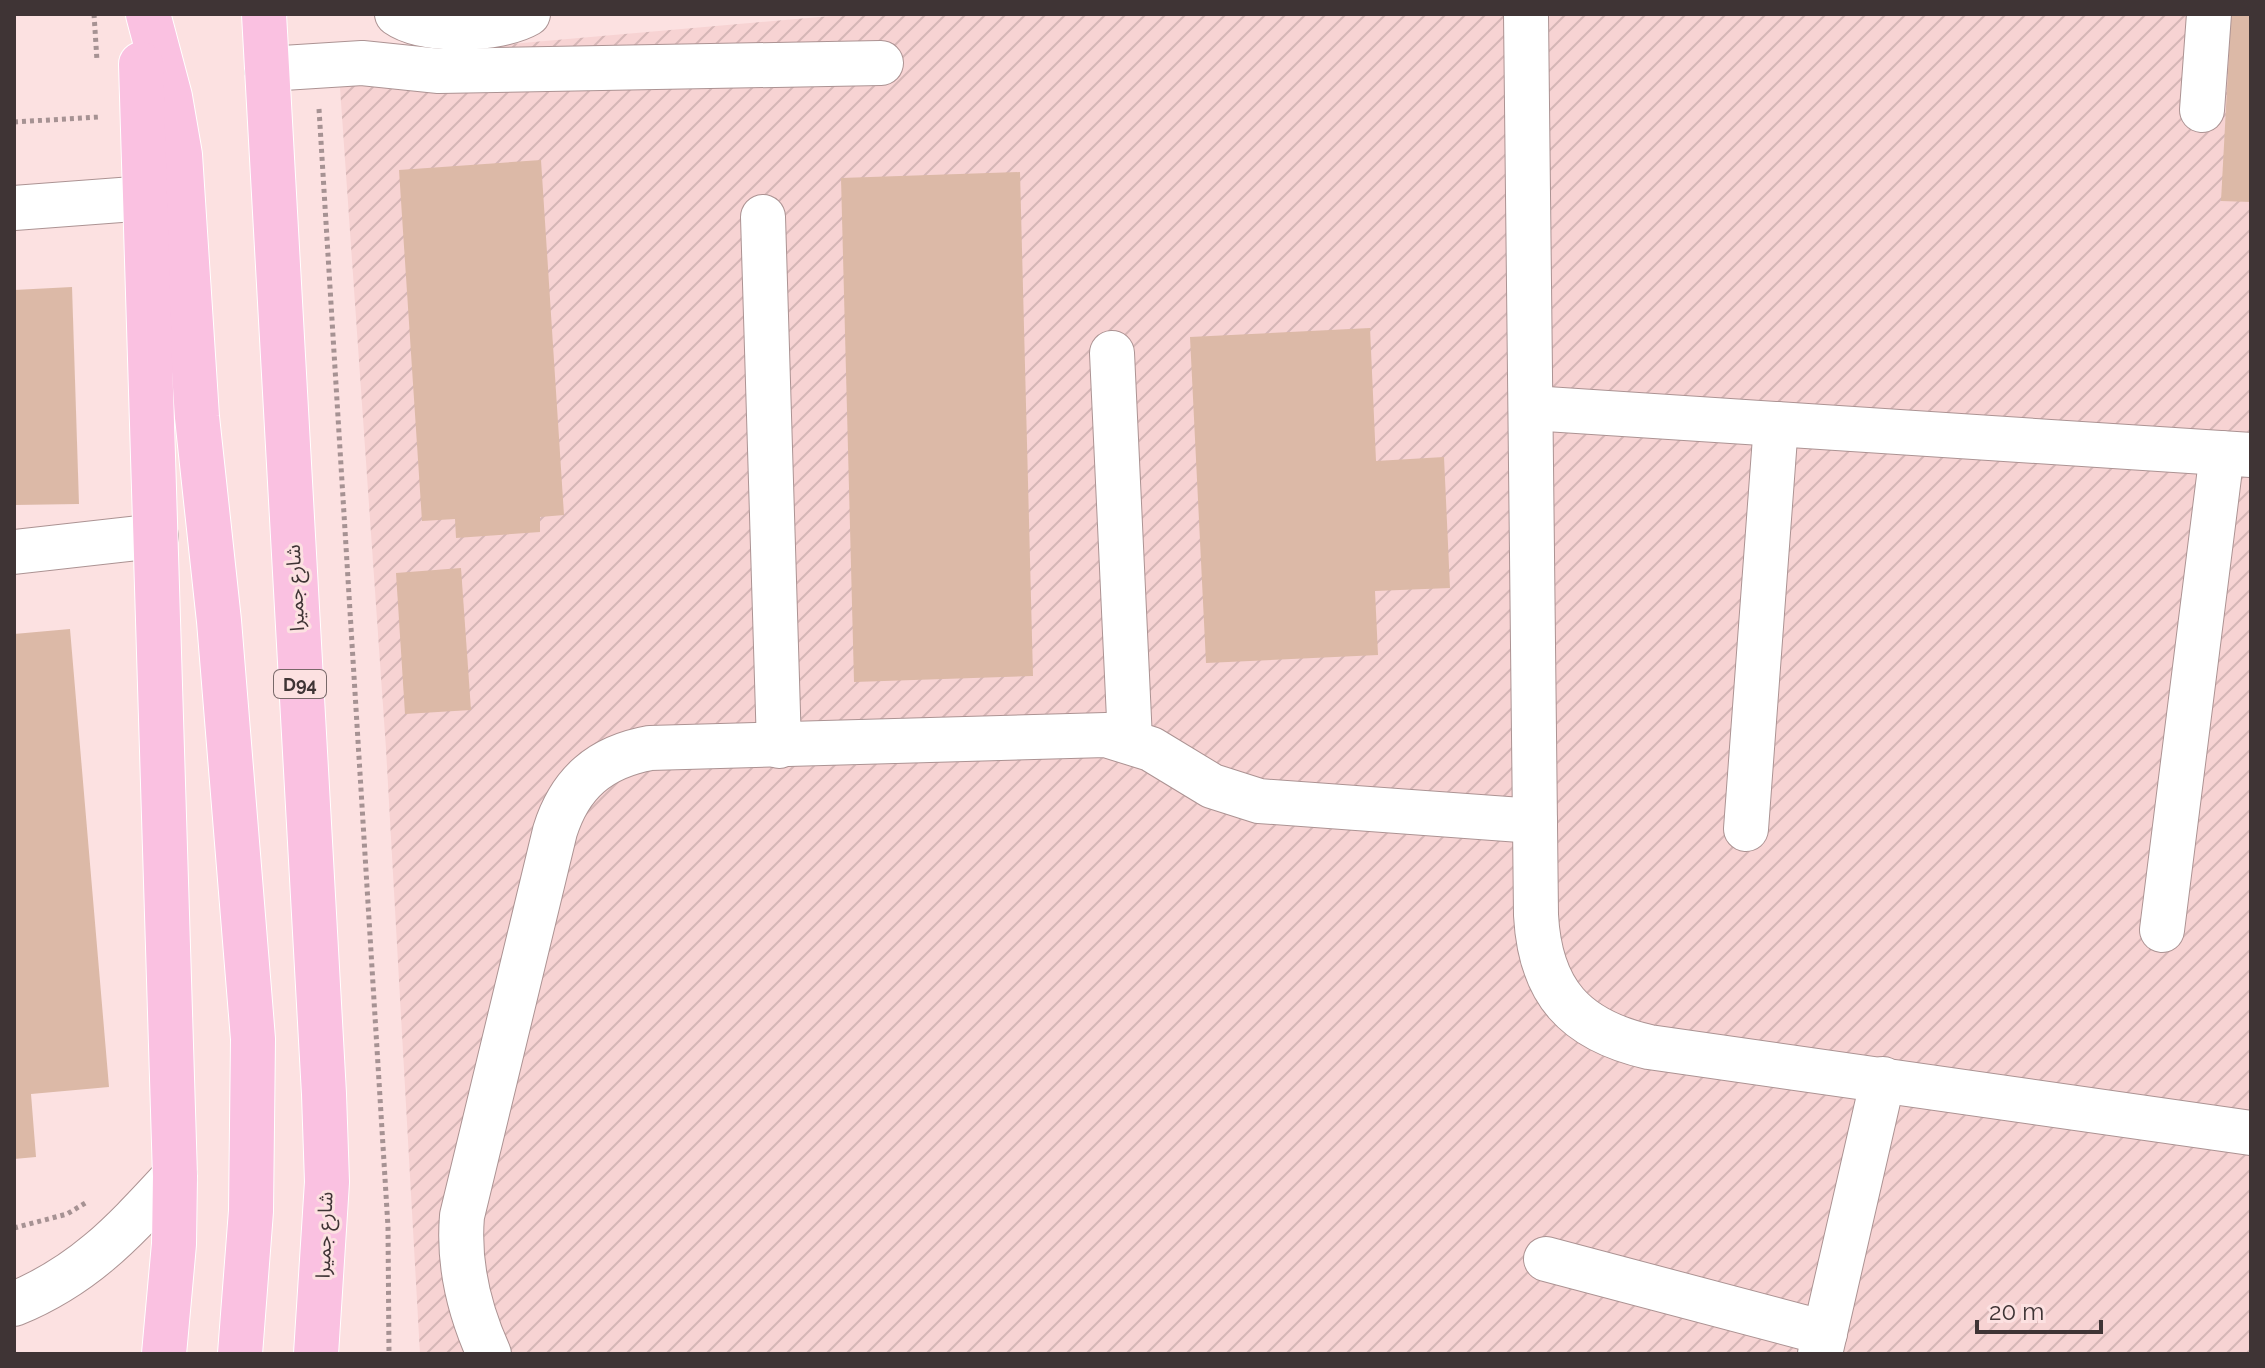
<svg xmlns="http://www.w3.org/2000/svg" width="2265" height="1368" font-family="Raleway,'Noto Sans Arabic',sans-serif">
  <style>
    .industrial { fill: url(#industrial-furrows) }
    .building { fill: #dcb9a7 }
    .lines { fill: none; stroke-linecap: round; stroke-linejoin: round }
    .minor-casing { stroke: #ac9393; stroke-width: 46 }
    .major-casing { stroke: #fff; stroke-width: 46 }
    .path { stroke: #a69293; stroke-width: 5; stroke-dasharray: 4 4; stroke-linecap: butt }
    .minor { stroke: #fff; stroke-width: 44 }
    .major { stroke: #fac1e1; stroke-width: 44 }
    .labels { text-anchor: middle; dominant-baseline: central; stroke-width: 6; stroke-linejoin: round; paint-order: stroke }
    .shield { fill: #fce1e1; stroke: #786869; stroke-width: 2 }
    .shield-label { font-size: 18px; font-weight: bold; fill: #3f3435 }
    .street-label { font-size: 20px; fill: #3f3435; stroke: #fce1e1 }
  </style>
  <defs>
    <pattern id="industrial-furrows" width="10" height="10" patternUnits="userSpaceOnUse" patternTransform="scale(2)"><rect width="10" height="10" fill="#f7d3d3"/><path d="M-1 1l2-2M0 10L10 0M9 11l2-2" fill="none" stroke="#d5b6b6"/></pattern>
  </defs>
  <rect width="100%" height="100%" fill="#fce1e1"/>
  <polygon class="industrial" points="854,14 2251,14 2251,1354 420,1354 386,749 338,59"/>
  <g class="building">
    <polygon points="2231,14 2251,14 2251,202 2221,201"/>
    <polygon points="541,160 564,515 540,517 540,532 456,538 455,519 422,521 399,170"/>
    <polygon points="1020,172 1033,676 854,682 841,178"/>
    <polygon points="72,287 79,504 14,505 14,290"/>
    <polygon points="1370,328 1376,461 1444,457 1450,588 1375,591 1378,655 1206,663 1190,337"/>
    <polygon points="461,568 471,710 405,714 396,573"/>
    <polygon points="70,629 109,1087 31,1094 36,1157 14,1159 14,634"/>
  </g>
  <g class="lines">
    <g class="minor-casing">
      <g id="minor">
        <path d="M397,14C424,33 499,31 528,14"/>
        <path d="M1526,14L1536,915C1540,992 1575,1030 1649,1047L2251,1133"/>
        <polyline points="267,69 362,63 439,71 881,63"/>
        <polyline points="2202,110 2209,14"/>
        <polyline points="14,208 147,198"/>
        <polyline points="763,217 779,746"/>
        <polyline points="1112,353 1130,740"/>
        <polyline points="1531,408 2251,455"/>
        <polyline points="14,552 156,536"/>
        <polyline points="1746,829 1776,424"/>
        <polyline points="2162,930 2222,453"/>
        <polyline points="1546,1259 1825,1333"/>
        <path d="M14,1304C85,1275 124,1231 175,1176"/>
        <path d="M489,1354C469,1310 458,1264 462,1216L555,831C570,783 600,757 650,748L1106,735L1151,749L1212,786L1259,801L1535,821"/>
        <polyline points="1820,1354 1883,1079"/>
      </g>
    </g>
    <g class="major-casing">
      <g id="major">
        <polyline points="148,14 170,97 180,155 197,417 219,621 253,1039 251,1211 240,1354"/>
        <polyline points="264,14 324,1094 327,1182 316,1354"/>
        <polyline points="141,64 175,1176 174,1244 164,1354"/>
      </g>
    </g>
    <g class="path">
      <polyline points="94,14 97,61"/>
      <polyline points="319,109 388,1227 389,1354"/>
      <polyline points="14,122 100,117"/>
      <polyline points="14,1228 67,1214 87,1202"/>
    </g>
    <use href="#minor" class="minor"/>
    <use href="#major" class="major"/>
  </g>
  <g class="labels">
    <rect class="shield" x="274" y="670" width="52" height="28" rx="6"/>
    <g class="shield-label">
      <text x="300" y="684">D94</text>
    </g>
    <g class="street-label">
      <text transform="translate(295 588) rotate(-93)">شارع جميرا</text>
      <text transform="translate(324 1235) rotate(-88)">شارع جميرا</text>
    </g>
  </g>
  <rect width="2265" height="1368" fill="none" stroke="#3f3435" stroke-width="32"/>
  <path d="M1977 1320v12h124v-12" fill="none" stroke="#3f3435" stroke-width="4"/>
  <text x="1989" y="1320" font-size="24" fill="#3f3435" stroke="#fce1e1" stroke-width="6" paint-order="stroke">20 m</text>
</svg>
